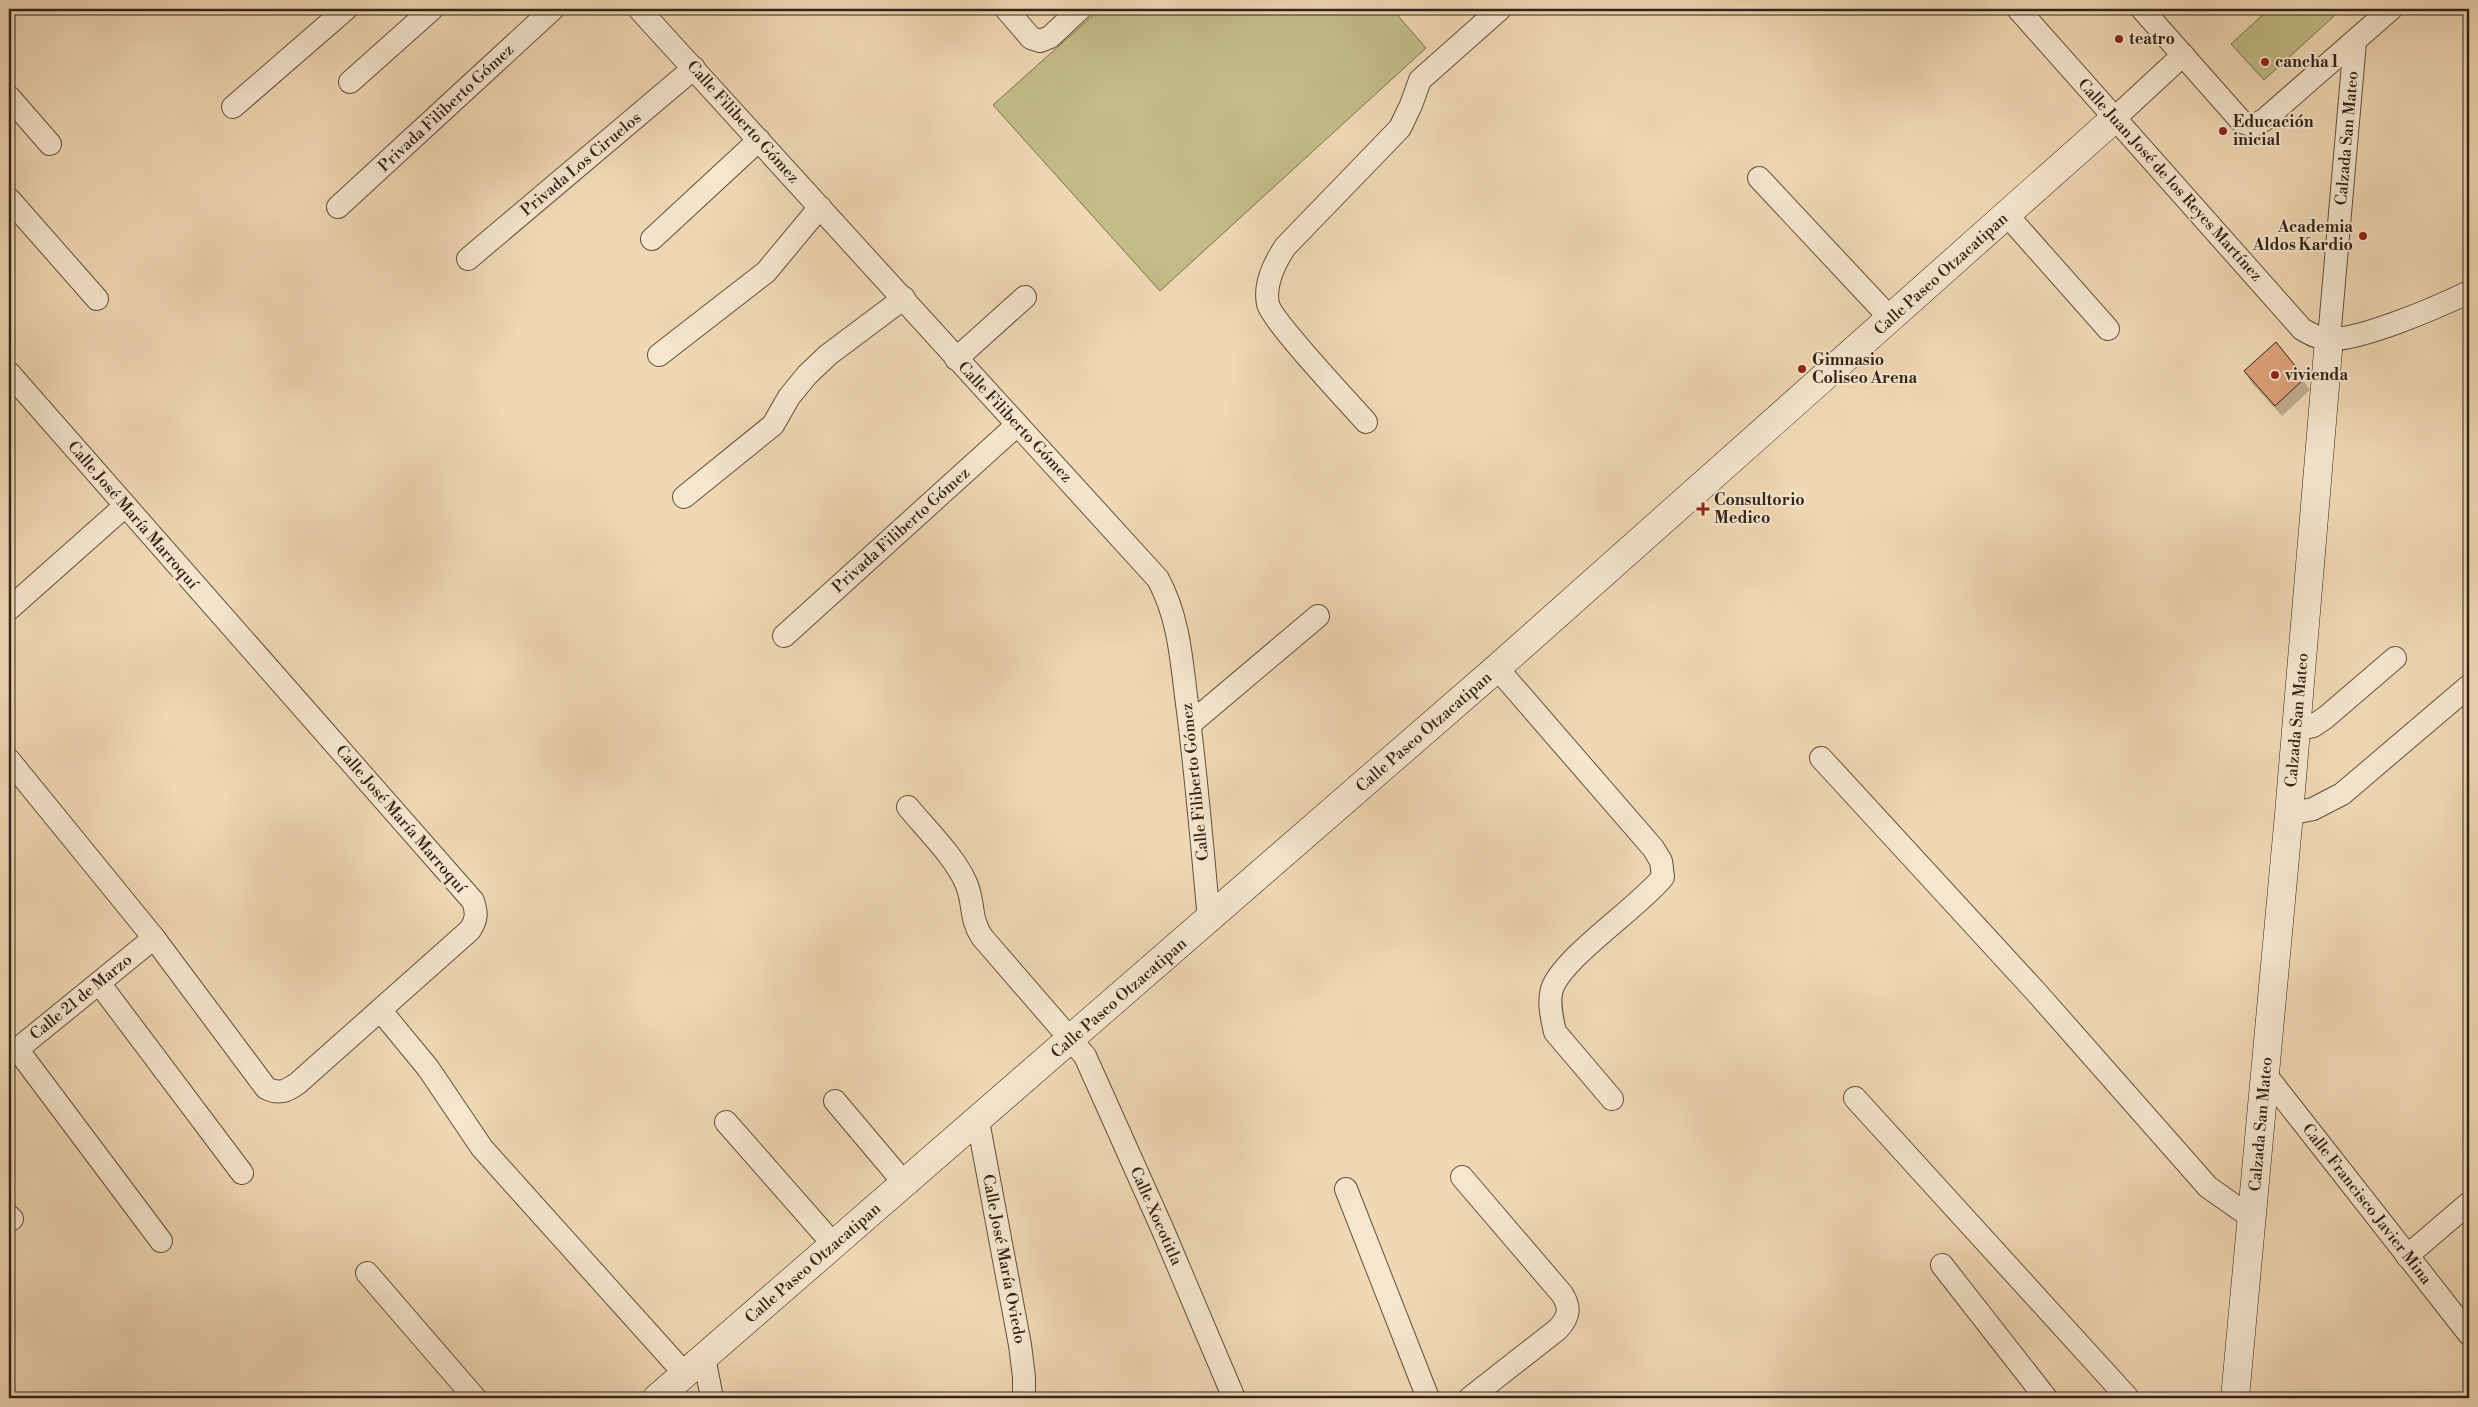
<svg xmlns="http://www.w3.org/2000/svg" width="2478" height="1407" font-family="'Libre Bodoni',serif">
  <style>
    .green { fill: #c2bc87; stroke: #7a7050 }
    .shadow { fill: #0003 }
    .building { fill: #dea27b; stroke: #332318 }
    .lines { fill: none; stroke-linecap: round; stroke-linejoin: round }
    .street-casing { stroke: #62503f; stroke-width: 24 }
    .secondary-casing { stroke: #332318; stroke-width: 29 }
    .street { stroke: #f5e6ce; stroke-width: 22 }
    .secondary { stroke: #f5e6ce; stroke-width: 28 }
    .poi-dot { fill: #8f2418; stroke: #f5e6ce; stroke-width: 2 }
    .labels { text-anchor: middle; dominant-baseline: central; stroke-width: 4; stroke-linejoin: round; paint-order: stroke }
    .poi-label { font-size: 16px; font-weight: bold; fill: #332318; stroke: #f5e6ce; text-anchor: start }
    .street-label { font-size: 16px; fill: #332318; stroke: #f5e6ce }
  </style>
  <rect width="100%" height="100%" fill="#f0d8b4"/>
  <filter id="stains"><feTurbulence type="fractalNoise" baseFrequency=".004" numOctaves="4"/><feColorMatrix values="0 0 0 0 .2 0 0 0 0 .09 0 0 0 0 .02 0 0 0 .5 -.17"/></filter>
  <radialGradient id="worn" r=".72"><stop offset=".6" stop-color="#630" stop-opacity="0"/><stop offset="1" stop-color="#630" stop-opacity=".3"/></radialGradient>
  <g class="green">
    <polygon points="1100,9 1392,9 1426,48 1160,291 993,105"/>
    <polygon points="2269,9 2327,9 2334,16 2264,80 2231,44"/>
  </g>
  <polygon class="shadow" points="2276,344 2310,390 2282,416 2251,382 2245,372"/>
  <polygon class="building" points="2276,342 2305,378 2275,406 2244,371"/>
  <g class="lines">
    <g class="street-casing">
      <g id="street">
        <path d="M639,9L1158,579C1178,616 1181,655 1186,696C1196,770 1202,845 1209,920"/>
        <polyline points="1006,9 1031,38 1040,41 1050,37 1080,9"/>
        <path d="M2018,9L2302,329C2310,334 2317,338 2327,339C2358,342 2440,306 2469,292"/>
        <polyline points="2142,9 2242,122 2253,126 2264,120 2391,9"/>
        <polyline points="350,82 432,9"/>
        <polyline points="9,97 50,144"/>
        <polyline points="233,107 346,9"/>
        <polyline points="2115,118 2183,55"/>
        <polyline points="1759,178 1891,319"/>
        <polyline points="9,199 97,299"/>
        <polyline points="338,207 553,9"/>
        <polyline points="2007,215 2108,329"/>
        <polyline points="652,239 759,140"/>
        <polyline points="468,259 694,68"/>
        <polyline points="2329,339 2355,42"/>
        <polyline points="659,355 766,272 820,207"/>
        <polyline points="956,359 1025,297"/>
        <path d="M9,373L473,901C477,913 477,919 470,930L298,1083C287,1091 279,1095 266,1088L154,938L9,760"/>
        <path d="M1366,422C1350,404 1272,321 1268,304C1264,284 1274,264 1285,247L1400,128L1411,105L1420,80L1500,9"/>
        <polyline points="684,497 773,425 789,397 807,375 828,355 904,298"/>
        <polyline points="9,609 125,506"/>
        <polyline points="784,636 1017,425"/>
        <path d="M1497,668L1653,848L1661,861L1663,877C1638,908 1563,957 1552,989C1548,1002 1552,1019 1555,1032L1612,1099"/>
        <polyline points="1190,724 1318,616"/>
        <polyline points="2296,730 2313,726 2325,718 2395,658"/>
        <polyline points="1821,758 2037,993 2208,1187 2252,1218"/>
        <path d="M908,807C926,829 955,857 966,883C975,904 969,917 982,937L1085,1056L1162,1228L1234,1398"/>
        <polyline points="2289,814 2313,809 2342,794 2469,686"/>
        <polyline points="99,983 242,1173"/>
        <polyline points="381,1011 428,1068 482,1148 685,1374"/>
        <polyline points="17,1049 161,1241"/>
        <polyline points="9,1056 154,938"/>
        <polyline points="2265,1074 2469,1334"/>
        <polyline points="1855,1098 2128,1398"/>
        <polyline points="835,1101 905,1184"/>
        <polyline points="978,1121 1020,1345 1024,1377 1024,1398"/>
        <polyline points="726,1122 834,1245"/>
        <path d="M1462,1177L1562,1294C1571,1308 1569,1317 1558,1329L1470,1398"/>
        <polyline points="1346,1189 1428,1398"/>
        <polyline points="9,1216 12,1219"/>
        <polyline points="2407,1256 2469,1203"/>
        <polyline points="1942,1265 2046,1398"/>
        <polyline points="367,1273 475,1398"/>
        <polyline points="704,1357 712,1398"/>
      </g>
    </g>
    <g class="secondary-casing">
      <g id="secondary">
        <polyline points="657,1398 1497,668 2115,118"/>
        <polyline points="2235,1398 2289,814 2329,339"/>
      </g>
    </g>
    <use href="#street" class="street"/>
    <use href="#secondary" class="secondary"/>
  </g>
  <g class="poi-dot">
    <circle cx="2119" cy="39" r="5"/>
    <circle cx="2265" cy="62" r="5"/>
    <circle cx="2223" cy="131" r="5"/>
    <circle cx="2363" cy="236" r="5"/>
    <circle cx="1802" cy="369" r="5"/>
    <circle cx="2275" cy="375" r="5"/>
    <path d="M1700.5 501.5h5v5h5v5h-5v5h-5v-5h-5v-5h5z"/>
  </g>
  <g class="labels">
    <g class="poi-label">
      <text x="2129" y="39">teatro</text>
      <text x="2275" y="62">cancha 1</text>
      <text x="2233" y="122">Educación<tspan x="2233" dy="18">inicial</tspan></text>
      <text x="2353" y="227" text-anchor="end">Academia<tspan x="2353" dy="18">Aldos Kardio</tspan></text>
      <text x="1812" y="360">Gimnasio<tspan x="1812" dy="18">Coliseo Arena</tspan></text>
      <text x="2285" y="375">vivienda</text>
      <text x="1714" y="500">Consultorio<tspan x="1714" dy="18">Medico</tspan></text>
    </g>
    <g class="street-label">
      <text transform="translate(446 108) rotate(-43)">Privada Filiberto Gómez</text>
      <text transform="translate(743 122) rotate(48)">Calle Filiberto Gómez</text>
      <text transform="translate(2347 138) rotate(-85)">Calzada San Mateo</text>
      <text transform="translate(581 164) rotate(-40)">Privada Los Ciruelos</text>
      <text transform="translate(2170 180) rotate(48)">Calle Juan José de los Reyes Martínez</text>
      <text transform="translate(1941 274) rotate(-42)">Calle Paseo Otzacatipan</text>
      <text transform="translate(1015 422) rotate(47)">Calle Filiberto Gómez</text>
      <text transform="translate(133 515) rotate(49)">Calle José María Marroquí</text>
      <text transform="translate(901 530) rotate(-42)">Privada Filiberto Gómez</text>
      <text transform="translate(2297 720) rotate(-85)">Calzada San Mateo</text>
      <text transform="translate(1424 732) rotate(-41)">Calle Paseo Otzacatipan</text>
      <text transform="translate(1195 782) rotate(-96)">Calle Filiberto Gómez</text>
      <text transform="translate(401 819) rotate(49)">Calle José María Marroquí</text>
      <text transform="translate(81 997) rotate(-39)">Calle 21 de Marzo</text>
      <text transform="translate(1119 998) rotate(-41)">Calle Paseo Otzacatipan</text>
      <text transform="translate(2261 1124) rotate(-85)">Calzada San Mateo</text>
      <text transform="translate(2367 1204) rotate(52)">Calle Francisco Javier Mina</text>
      <text transform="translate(1156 1216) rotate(66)">Calle Xocotitla</text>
      <text transform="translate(1004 1259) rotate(79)">Calle José María Oviedo</text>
      <text transform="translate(813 1263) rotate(-41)">Calle Paseo Otzacatipan</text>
    </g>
  </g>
  <rect width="2478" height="1407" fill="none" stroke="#f0d8b4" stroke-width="30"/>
  <rect x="10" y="10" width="2458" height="1387" fill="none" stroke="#332318" stroke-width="2.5"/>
  <rect x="15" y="15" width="2448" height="1377" fill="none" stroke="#332318"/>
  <rect width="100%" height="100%" filter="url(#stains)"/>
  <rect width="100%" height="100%" fill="url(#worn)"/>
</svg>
